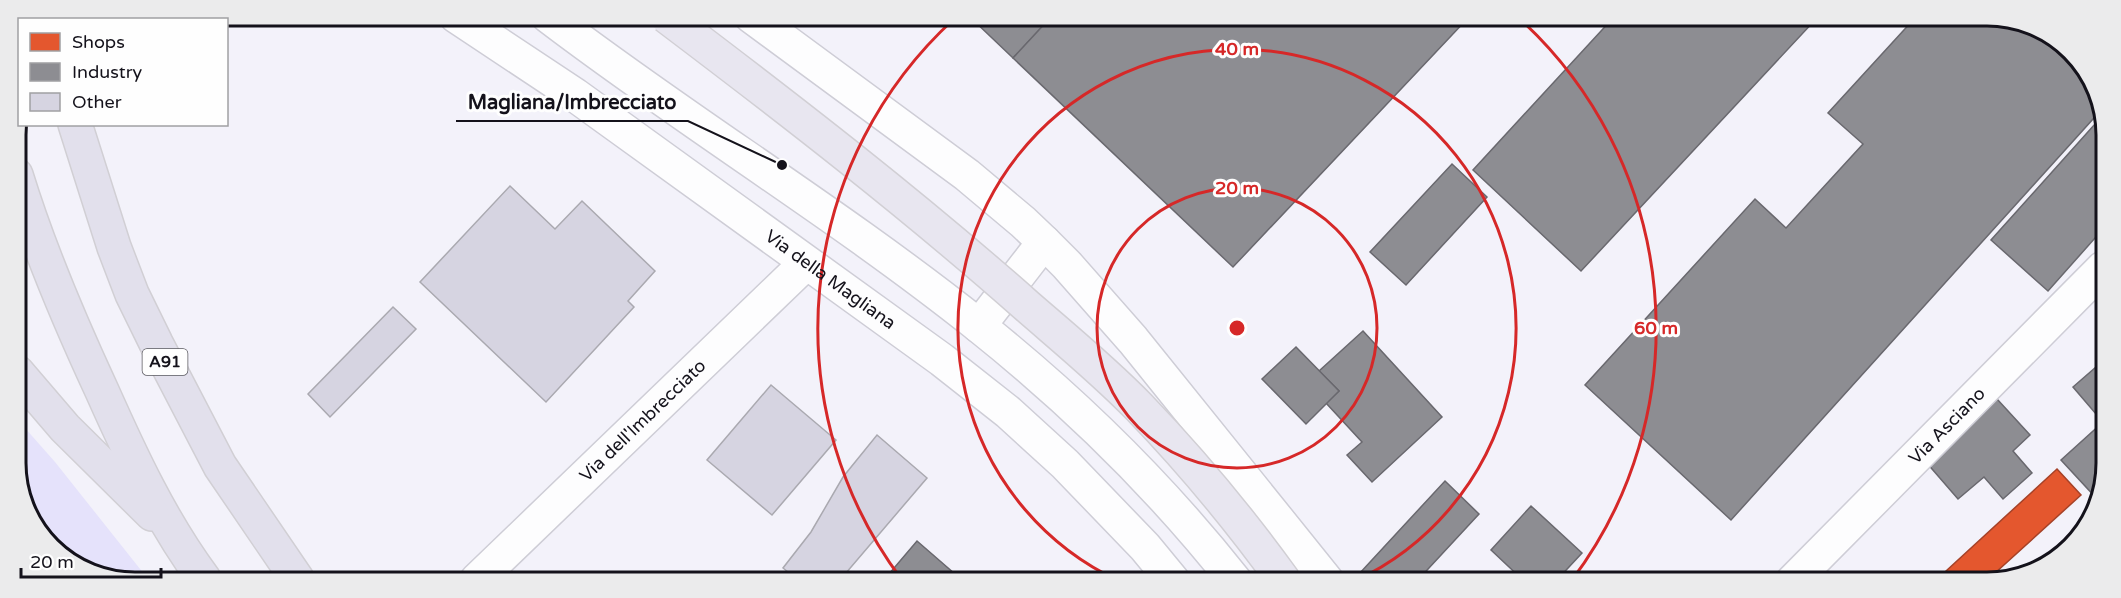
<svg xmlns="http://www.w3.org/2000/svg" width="2121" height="598" font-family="'Varela Round',sans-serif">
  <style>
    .green { fill: #e5e2fb }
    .shops { fill: #e4572e; stroke: #a64228; stroke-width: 1.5 }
    .industry { fill: #8d8d92; stroke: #69686e; stroke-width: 1.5 }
    .building { fill: #d6d4e1; stroke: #aaa9b0; stroke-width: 1.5 }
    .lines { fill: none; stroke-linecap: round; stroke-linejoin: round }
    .minor-casing { stroke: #cecdd6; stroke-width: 36 }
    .secondary-casing { stroke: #cecdd6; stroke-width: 36 }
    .motorway-casing { stroke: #d1cfd4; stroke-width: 36 }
    .minor { stroke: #fdfdfe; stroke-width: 33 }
    .secondary { stroke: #fdfdfe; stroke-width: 33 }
    .motorway { stroke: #e2e0ec; stroke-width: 33 }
    .trunk-bridge-casing { stroke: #d1cfd4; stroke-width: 36; stroke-linecap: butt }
    .trunk-bridge { stroke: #e8e6f0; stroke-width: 33 }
    .ring { fill: none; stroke: #d62828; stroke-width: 3 }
    .labels { text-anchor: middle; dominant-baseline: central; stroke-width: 6; stroke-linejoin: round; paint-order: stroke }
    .shield { fill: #fefefe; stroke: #5a595f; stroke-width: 1.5 }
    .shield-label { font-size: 16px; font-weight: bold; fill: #14121b }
    .street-label { font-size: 18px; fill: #14121b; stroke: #fefefe }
    .rim { fill: none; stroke: #14121b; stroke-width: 3 }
    .centre { fill: #d62828; stroke: #fefefe; stroke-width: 3 }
    .ring-label { font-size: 18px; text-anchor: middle; font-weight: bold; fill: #d62828; stroke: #fefefe; stroke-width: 6; stroke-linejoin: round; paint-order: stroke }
    .leader { fill: none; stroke: #14121b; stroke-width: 2 }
    .callout-dot { fill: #14121b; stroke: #fefefe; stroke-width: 2 }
    .callout-label { font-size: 20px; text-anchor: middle; font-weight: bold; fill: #14121b; stroke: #fefefe; stroke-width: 6; stroke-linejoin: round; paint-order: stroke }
  </style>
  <rect width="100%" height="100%" fill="#f3f2fa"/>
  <polygon class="green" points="17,419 55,462 148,579 104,579 45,542 17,486"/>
  <polygon class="shops" points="2057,469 2081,495 1984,583 1933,583"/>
  <g class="industry">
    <polygon points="970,17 1051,17 1013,58"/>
    <polygon points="1051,17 1468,18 1233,267 1013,58"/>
    <polygon points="1613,18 1816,19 1581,271 1473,170"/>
    <polygon points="1914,19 2017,19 2076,56 2102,109 1731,520 1585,385 1755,199 1786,228 1863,144 1828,113"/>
    <polygon points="2104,114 2103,229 2048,291 1991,240"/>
    <polygon points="1452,164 1487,197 1406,285 1370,252"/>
    <polygon points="1363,331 1442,417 1372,482 1347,455 1362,442 1326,403 1339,391 1319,371"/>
    <polygon points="1296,347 1339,391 1306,424 1262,379"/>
    <polygon points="2103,361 2102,408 2096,414 2073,387"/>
    <polygon points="1997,399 2030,435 2013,451 2032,473 2003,499 1984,477 1958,499 1926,462"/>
    <polygon points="2102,423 2102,494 2098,500 2061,460"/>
    <polygon points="1445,481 1479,514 1416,582 1366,582 1359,574"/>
    <polygon points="1531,506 1582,553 1555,582 1525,582 1491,550"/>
    <polygon points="917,541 963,581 883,581"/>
  </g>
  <g class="building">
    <polygon points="510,186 555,229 582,201 655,271 628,301 634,307 546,402 420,282"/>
    <polygon points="393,307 416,329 330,417 308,394"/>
    <polygon points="771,385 836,440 772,515 707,460"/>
    <polygon points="877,435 927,478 840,580 798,580 783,568 811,532 843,477"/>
  </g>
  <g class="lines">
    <g class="minor-casing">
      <g id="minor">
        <polyline points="751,16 967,175 1023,222 1044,242 1067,265 1133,340 1327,581"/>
        <polyline points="979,326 1044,242"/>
        <path id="s1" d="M477,580L806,263"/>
        <path id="s2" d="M1792,582L2103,268"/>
      </g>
    </g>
    <g class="secondary-casing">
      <g id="secondary">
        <path id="s3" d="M456,16L575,95L942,360L1008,412L1065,464L1145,547L1173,581"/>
        <path d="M548,16C688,123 840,215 979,326C1073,401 1160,486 1235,581"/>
      </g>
    </g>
    <g class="motorway-casing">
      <g id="motorway">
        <polyline points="75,124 114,247 132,294 156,343 220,466 297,579"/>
        <path d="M16,175C39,250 69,320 102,391C131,456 161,521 204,579"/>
        <polyline points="17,372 65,428 152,514"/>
      </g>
    </g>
    <use href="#minor" class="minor"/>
    <use href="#secondary" class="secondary"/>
    <use href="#motorway" class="motorway"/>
    <g class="trunk-bridge-casing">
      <path id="trunk-bridge" d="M666,16C789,109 912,204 1027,306C1065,339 1104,371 1139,407C1191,461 1240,520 1284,581"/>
    </g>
    <use href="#trunk-bridge" class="trunk-bridge"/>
  </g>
  <g class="ring">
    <circle cx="1237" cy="328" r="140"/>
    <path d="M1119 581A279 279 0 1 1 1355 581"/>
    <path d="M902 580A419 419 0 0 1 954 19M1520 19A419 419 0 0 1 1572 580"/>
  </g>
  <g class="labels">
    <rect class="shield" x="142.5" y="349" width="45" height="26" rx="4.5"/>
    <g class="shield-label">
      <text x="165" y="362">A91</text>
    </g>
    <g class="street-label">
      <text stroke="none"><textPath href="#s3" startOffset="458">Via della Magliana</textPath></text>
      <text stroke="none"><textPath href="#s1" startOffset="230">Via dell'Imbrecciato</textPath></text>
      <text stroke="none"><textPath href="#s2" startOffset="220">Via Asciano</textPath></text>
    </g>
  </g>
  <path d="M0 0H2121V598H0ZM135 26H1987A109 109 0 0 1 2096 135V463A109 109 0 0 1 1987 572H135A109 109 0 0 1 26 463V135A109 109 0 0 1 135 26Z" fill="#ebebec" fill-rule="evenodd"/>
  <path class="rim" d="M135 26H1987A109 109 0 0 1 2096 135V463A109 109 0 0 1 1987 572H135A109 109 0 0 1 26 463V135A109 109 0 0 1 135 26Z"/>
  <circle cx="1237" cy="328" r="9" class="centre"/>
  <g class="ring-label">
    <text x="1237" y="55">40 m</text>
    <text x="1237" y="194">20 m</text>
    <text x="1656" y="334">60 m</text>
  </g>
  <path class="leader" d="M782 165L688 121H456"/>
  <circle class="callout-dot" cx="782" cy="165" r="6"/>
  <g class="callout-label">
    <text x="572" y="109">Magliana/Imbrecciato</text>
  </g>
  <rect x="18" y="18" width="210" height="108" fill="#fefefe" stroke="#a0a0a3" stroke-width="1.5"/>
  <rect x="30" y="33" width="30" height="18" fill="#e4572e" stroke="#a0a0a3" stroke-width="1.5"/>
  <text x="72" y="48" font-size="18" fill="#14121b">Shops</text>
  <rect x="30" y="63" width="30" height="18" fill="#8d8d92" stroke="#a0a0a3" stroke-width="1.5"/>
  <text x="72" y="78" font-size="18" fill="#14121b">Industry</text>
  <rect x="30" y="93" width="30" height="18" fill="#d6d4e1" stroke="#a0a0a3" stroke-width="1.5"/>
  <text x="72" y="108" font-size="18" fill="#14121b">Other</text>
  <path d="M21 568v9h140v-9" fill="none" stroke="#14121b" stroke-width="3"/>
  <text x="30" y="568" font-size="18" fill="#14121b" stroke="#fefefe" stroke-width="4.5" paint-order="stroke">20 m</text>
</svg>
